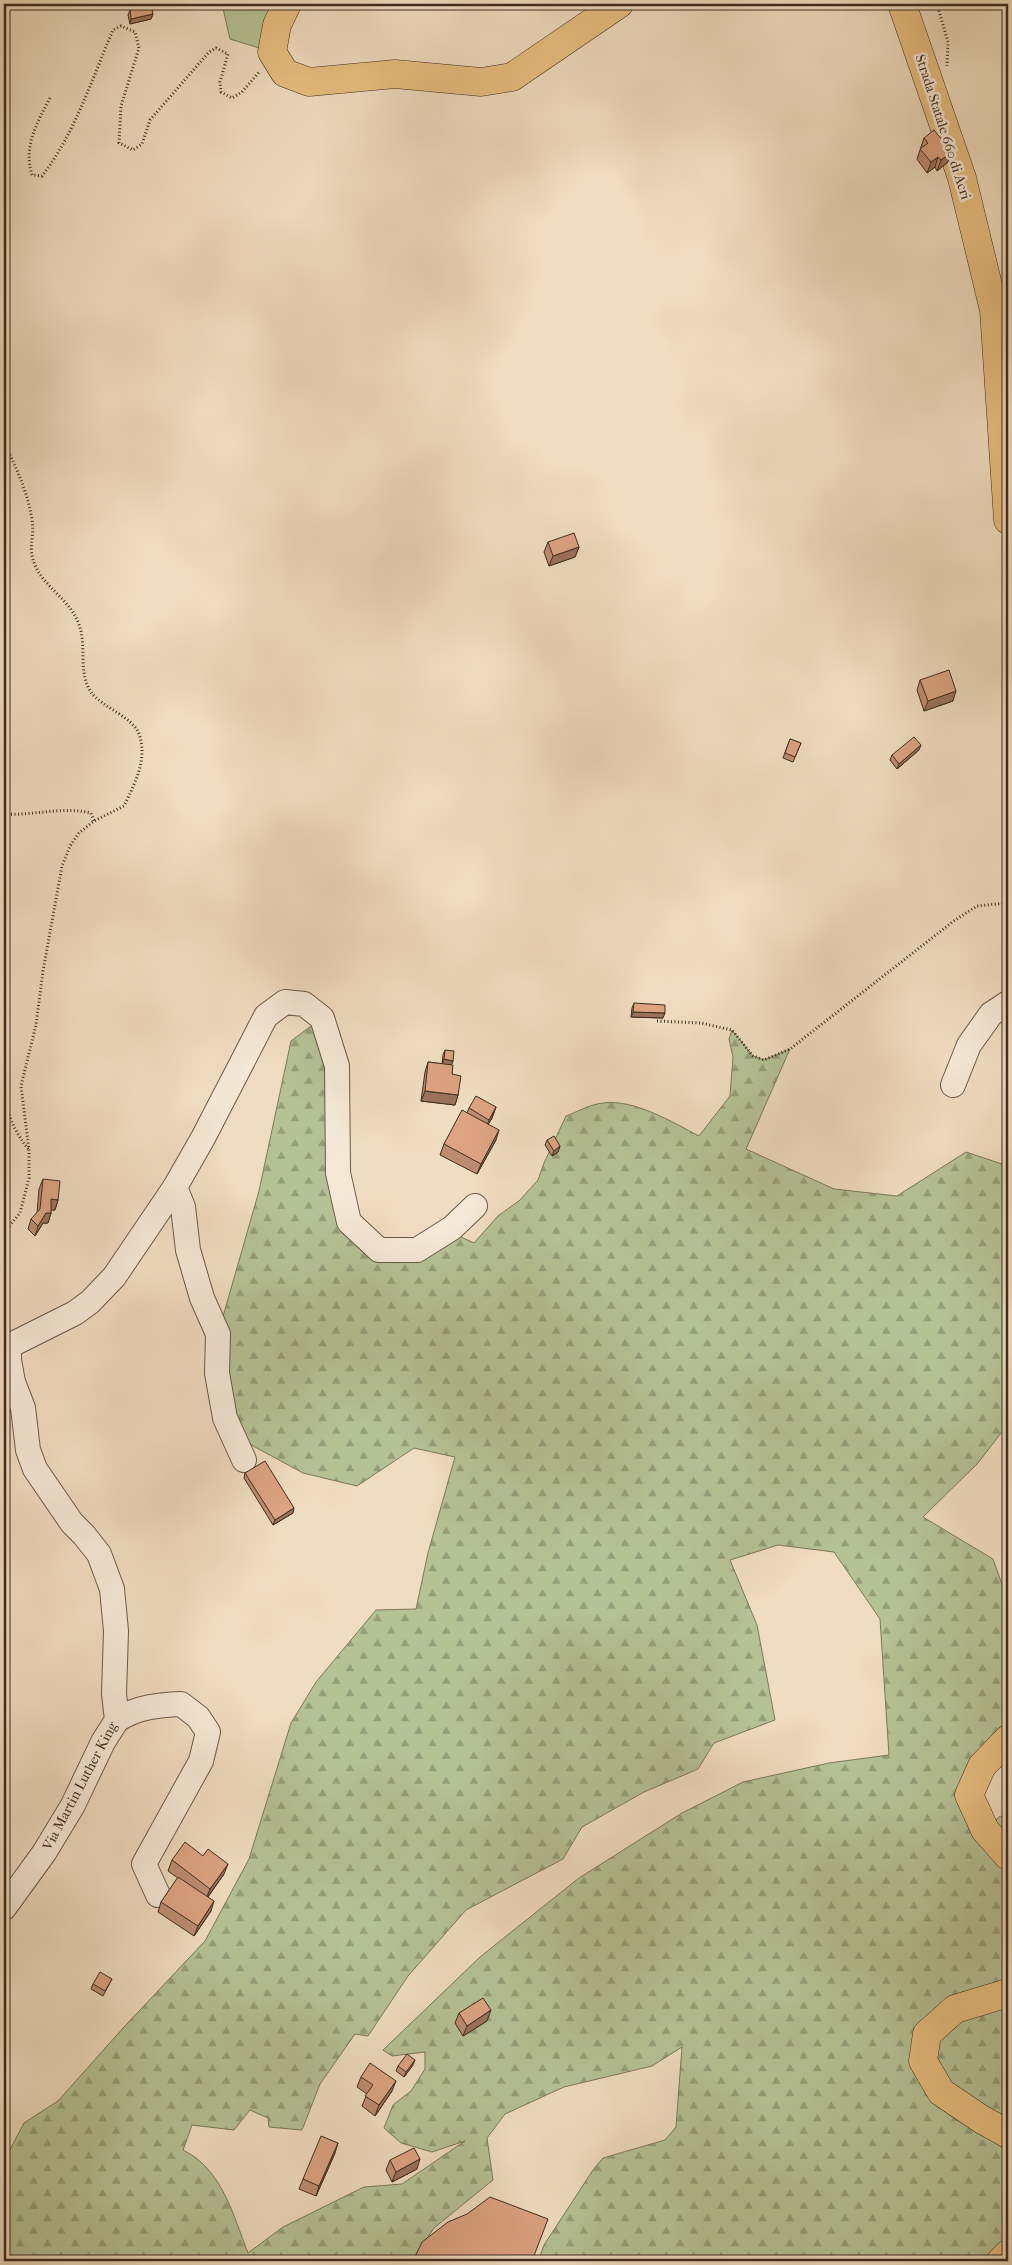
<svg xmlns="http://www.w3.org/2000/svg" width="1012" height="2265" font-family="'IM FELL French Canon',serif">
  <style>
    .green { fill: #b5c296; stroke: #7a785b }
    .forest { fill: url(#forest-firs); stroke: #7a785b; fill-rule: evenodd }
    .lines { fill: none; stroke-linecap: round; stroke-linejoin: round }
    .minor-casing { stroke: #6a5948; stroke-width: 26 }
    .major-casing { stroke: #3e2d20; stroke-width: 29 }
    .path { stroke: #3e2d20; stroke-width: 3; stroke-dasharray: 1 2.5; stroke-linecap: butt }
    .minor { stroke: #f5e8d6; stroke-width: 24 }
    .major { stroke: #e8be80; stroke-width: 28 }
    .wall { fill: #be8c70; stroke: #3e2d20 }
    .shaded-wall { fill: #9b725b; stroke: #3e2d20 }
    .building { fill: #dda382; stroke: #3e2d20 }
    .labels { text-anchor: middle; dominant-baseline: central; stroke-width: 5; stroke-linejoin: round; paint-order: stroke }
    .street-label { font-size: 14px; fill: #3e2d20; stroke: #f5e8d6 }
  </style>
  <defs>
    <pattern id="forest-firs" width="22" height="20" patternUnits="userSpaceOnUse" patternTransform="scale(1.25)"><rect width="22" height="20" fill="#b5c296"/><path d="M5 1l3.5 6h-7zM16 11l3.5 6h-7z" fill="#959e7a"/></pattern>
  </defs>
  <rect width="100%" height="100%" fill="#f0dcc0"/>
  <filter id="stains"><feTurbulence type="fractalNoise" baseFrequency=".004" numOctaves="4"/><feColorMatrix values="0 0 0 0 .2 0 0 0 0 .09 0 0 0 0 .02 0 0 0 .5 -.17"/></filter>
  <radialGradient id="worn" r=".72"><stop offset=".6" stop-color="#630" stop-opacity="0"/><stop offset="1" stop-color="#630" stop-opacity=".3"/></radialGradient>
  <polygon class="green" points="222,4 287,4 272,52 230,39"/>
  <path class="forest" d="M322,1018L349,1222L379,1250L448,1231L474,1243L498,1216L520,1200L538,1180L544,1163L566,1116C577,1112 591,1104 603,1103C635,1099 672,1122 699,1136L730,1096L733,1057L729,1039L732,1030L753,1056L764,1060L790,1049L746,1149L834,1189L897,1196L966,1152L1002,1164L1005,1234L1008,1236V1424L978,1463L923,1517L993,1559L1008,1601V1739L982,1766L986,1830L1000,1816L1008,1821V2261H538L544,2245L593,2170L603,2158L665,2140L676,2127L682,2047L652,2066L564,2087L505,2114L487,2138L493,2180L434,2228L411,2261H4V2161L24,2123L58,2101L124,2027L205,1941L249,1859L291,1723L316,1682L376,1610L416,1609L428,1553L455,1457L414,1448L357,1486L303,1473L253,1446L225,1418L218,1334L259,1191L291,1041ZM778,1545L834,1552L880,1619L889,1755L829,1763L743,1782L682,1813L579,1878L480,1957L383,2050L392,2056L425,2052V2069L411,2091L393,2105L384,2128L401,2143L432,2152L465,2141L402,2184L364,2187L283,2227L248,2253C233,2215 222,2169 183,2150L192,2125L234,2130L250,2110L268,2118L269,2127L302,2130L320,2084L355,2034L368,2036L408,1976L466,1910L563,1859L582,1827L644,1792L698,1769L714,1743L775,1720L757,1625L730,1560Z"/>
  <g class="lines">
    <g class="minor-casing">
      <g id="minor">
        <polyline points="953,1085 969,1045 991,1014 1008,1003"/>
        <polyline points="175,1187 183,1207 188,1250 202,1298 218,1334 217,1373 225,1418 244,1460"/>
        <path d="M117,1720C137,1707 158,1705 181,1704L198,1717L208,1732L201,1761L144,1864L158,1895"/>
        <polyline points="4,1908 44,1853 73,1805 103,1742 117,1720 114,1694 116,1631 112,1589 99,1554 84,1535 72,1523 35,1469 28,1450 23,1408 13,1382 9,1360 9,1346 75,1313 90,1302 114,1277 175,1187 203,1138 266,1016 285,1002 304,1004 322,1018 337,1066 338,1173 349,1222 379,1250 417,1250 452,1228 475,1206"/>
      </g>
    </g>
    <g class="major-casing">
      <g id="major">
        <polyline points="287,4 277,25 272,52 285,73 309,82 395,74 481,82 512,77 619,4"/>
        <polyline points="902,4 962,178 994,310 1008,520"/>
        <polyline points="1008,1739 982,1766 969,1795 985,1830 1008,1856"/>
        <polyline points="1008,1993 955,2009 927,2034 923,2061 941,2092 981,2119 1008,2134"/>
        <polyline points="1001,2261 1008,2254"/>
      </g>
    </g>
    <g class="path">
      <polyline points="937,4 948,42 947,66"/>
      <path d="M50,98C37,123 23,146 32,175L42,176C75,133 92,79 113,30L121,26L135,32L139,48L121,106L119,143L133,150L142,144L150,120L209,52L216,48L228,54L220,82L221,92L232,98L242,92L260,71"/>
      <path d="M4,442C16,468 28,492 32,520C35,538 27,546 35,565C44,587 69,599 78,622C88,645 77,671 91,692C101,707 132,716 139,734C148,759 135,783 124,806L94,821L79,833L70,846L62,866L43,971L36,1025L21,1086L29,1150V1178L20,1213L4,1232"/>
      <path d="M4,814C34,816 61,806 91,813L94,821"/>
      <polyline points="657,1021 701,1023 732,1030 753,1056 764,1060 790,1049 955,920 977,906 1008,903"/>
      <path d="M4,1098C9,1118 16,1134 29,1150"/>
    </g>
    <use href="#minor" class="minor"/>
    <use href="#major" class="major"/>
  </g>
  <g class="wall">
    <polygon points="130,10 153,14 151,19 130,24 128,15"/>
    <polygon points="924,138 948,162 937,171 935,167 927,173 917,159"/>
    <polygon points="548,542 579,547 575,557 549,566 544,552"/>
    <polygon points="920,680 953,701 924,711 917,690"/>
    <polygon points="790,739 801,743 793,762 783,758"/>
    <polygon points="919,750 897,769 890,760 892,755"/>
    <polygon points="634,1003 663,1018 631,1017 632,1008"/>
    <polygon points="445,1050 453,1061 451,1065 452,1074 458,1095 455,1105 421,1101 425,1072 428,1062 442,1064 443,1055"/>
    <polygon points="496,1107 492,1118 488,1124 496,1140 477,1174 440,1155 444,1144 467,1113 469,1108"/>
    <polygon points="547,1140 560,1146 558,1152 552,1156 545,1145"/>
    <polygon points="43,1179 58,1200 55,1210 51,1210 51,1213 48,1223 43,1223 35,1236 28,1229 31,1219 37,1213 39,1189"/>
    <polygon points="245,1473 293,1513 273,1525 244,1478"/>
    <polygon points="172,1860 224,1874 208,1897 211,1911 194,1936 158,1912 161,1902 178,1878 168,1871"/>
    <polygon points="112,1979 103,1996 91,1989 93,1984"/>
    <polygon points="459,2013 487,2021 463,2036 455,2023"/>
    <polygon points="413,2065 404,2077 396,2071 398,2066"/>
    <polygon points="361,2077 392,2091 375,2116 362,2106 367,2094 357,2087"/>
    <polygon points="335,2153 316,2196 299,2189 303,2179"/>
    <polygon points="390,2160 417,2169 392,2182 386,2170"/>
  </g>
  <g class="shaded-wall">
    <polygon points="153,14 151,19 130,24 131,19"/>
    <polygon points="952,152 948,162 937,171 941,160"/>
    <polygon points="938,157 935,167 927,173 931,162"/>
    <polygon points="579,547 575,557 549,566 553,556"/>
    <polygon points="956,691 953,701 924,711 928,701"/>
    <polygon points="921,745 919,750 897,769 899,764"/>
    <polygon points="633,1012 665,1013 663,1018 631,1017"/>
    <polygon points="444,1059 453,1061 451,1066 442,1064"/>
    <polygon points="425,1091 458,1095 455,1105 421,1101"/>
    <polygon points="496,1107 492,1118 485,1130 489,1120"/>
    <polygon points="499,1130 496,1140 477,1174 481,1164"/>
    <polygon points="560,1146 558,1152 552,1156 554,1151"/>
    <polygon points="51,1199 58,1200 55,1210 48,1210"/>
    <polygon points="46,1213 51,1213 48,1223 43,1223 35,1236 38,1226"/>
    <polygon points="294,1508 293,1513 273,1525 275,1520"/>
    <polygon points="9,1852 6,1862 4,1864 4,1859"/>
    <polygon points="228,1864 224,1874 206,1899 210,1889"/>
    <polygon points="214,1901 211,1911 194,1936 198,1926"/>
    <polygon points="491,2010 487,2021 463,2036 467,2026"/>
    <polygon points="415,2060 413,2065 404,2077 406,2072"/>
    <polygon points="396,2081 392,2091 375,2116 379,2105"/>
    <polygon points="338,2143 335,2153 316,2196 319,2186"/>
    <polygon points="420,2159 417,2169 392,2182 396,2172"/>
  </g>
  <g class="building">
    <polygon points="151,6 153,14 131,19 130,10"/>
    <polygon points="934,130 952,152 941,160 938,157 931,162 920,149 928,143 924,138"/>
    <polygon points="574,533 579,547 553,556 548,542"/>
    <polygon points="949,670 956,691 928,701 920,680"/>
    <polygon points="914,737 921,745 899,764 892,755"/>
    <polygon points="790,739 801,743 795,757 785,753"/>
    <polygon points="634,1003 665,1005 665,1013 633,1012"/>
    <polygon points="445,1050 454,1051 453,1061 444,1059"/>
    <polygon points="428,1062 453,1065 452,1074 461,1076 458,1095 425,1091"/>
    <polygon points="476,1096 496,1107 489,1120 469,1108"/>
    <polygon points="462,1110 499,1130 481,1164 444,1144"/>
    <polygon points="554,1136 560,1146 554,1151 547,1140"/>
    <polygon points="43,1179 60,1181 58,1200 51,1199 51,1213 46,1213 38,1226 31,1219 40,1209"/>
    <polygon points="265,1461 294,1508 275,1520 245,1473"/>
    <polygon points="185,1842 203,1856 208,1849 228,1864 210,1889 172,1860"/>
    <polygon points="4,1847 9,1852 4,1859"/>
    <polygon points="178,1877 214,1901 198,1926 161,1902"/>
    <polygon points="100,1972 112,1979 105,1991 93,1984"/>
    <polygon points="483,1998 491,2010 467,2026 459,2013"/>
    <polygon points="407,2054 415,2060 406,2072 398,2066"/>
    <polygon points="370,2063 396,2081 379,2105 365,2096 373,2085 361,2077"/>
    <polygon points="321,2136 338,2143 319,2186 303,2179"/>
    <polygon points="414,2148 420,2159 396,2172 390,2160"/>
    <polygon points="490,2197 548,2219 532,2261 416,2261 414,2259 422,2242 448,2222 467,2214"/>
  </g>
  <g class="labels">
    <g class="street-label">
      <text transform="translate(943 127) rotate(72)">Strada Statale 660 di Acri</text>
      <text transform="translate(80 1786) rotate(-62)">Via Martin Luther King</text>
    </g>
  </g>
  <rect width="1012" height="2265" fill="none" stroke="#f0dcc0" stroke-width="20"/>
  <rect x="5" y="5" width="1002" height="2255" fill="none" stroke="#3e2d20" stroke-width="2.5"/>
  <rect x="10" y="10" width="992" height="2245" fill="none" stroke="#3e2d20"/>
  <rect width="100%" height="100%" filter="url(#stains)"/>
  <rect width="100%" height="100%" fill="url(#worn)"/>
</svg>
